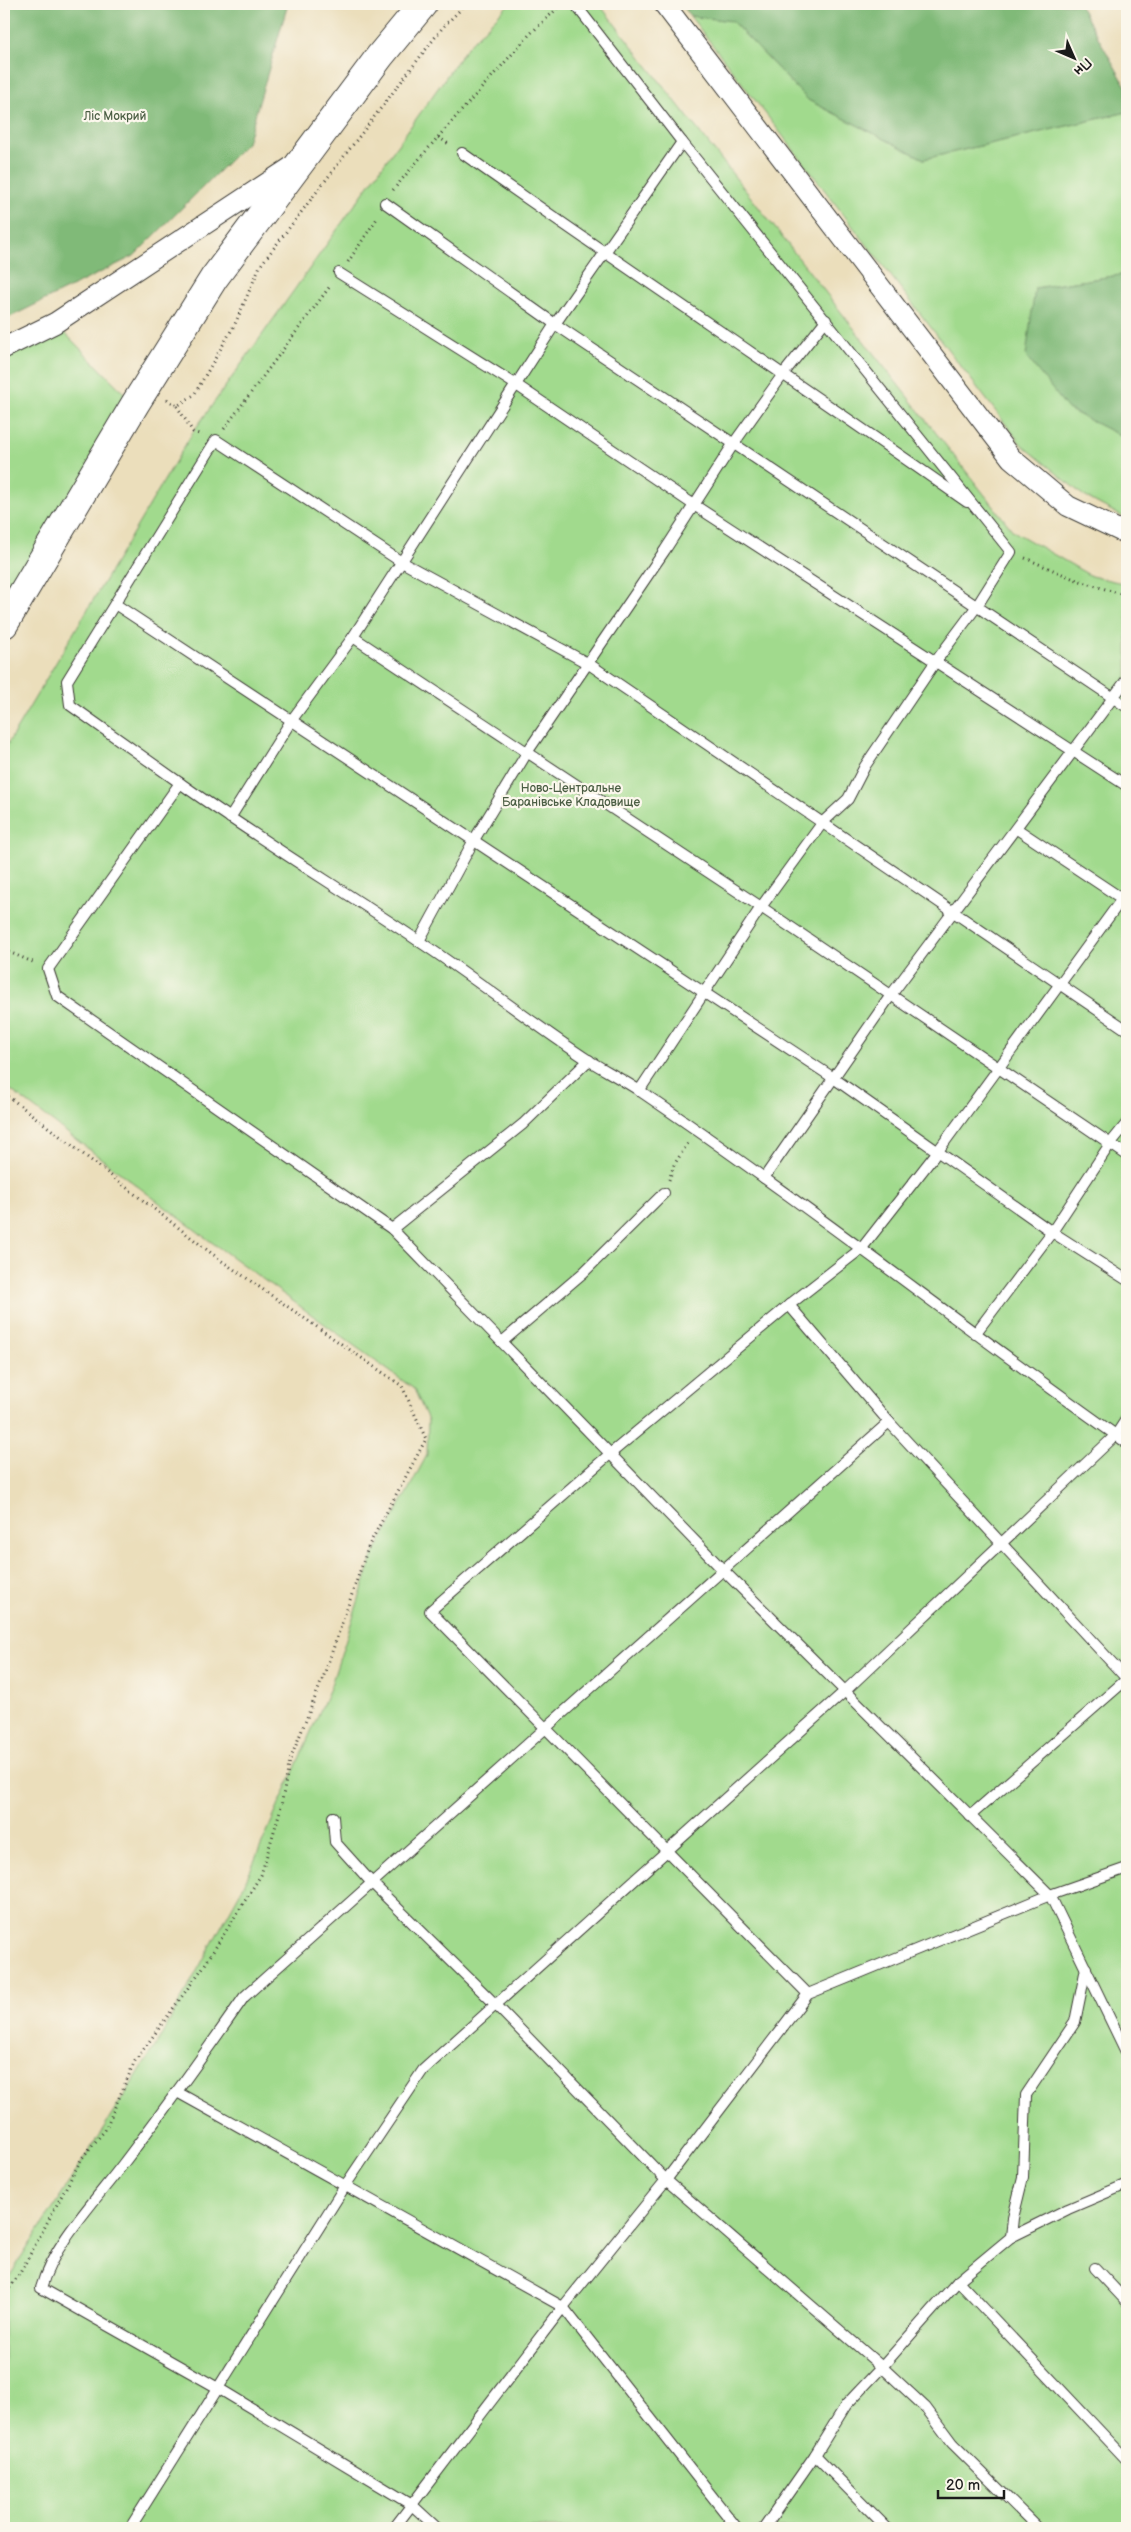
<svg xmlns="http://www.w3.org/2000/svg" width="1131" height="2532" font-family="'Balsamiq Sans',sans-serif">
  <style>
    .green { fill: #a1da8d; stroke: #5e7b54 }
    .forest { fill: #80ba78; stroke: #4e6b4a }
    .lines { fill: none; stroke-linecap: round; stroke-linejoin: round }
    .service-casing { stroke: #3b3934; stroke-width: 12 }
    .minor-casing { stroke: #3b3934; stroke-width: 22 }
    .secondary-casing { stroke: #3b3934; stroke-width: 30 }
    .path { stroke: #3b3934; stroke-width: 3; stroke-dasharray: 1 4; stroke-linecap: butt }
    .service { stroke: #fff; stroke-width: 10 }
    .minor { stroke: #fff; stroke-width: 20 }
    .secondary { stroke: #fff; stroke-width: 28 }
    .labels { text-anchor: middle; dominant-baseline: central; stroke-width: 4.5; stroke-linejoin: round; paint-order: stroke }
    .park-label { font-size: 12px; fill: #4b5e44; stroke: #fbf7ec }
  </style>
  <rect width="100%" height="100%" fill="#fbf7ec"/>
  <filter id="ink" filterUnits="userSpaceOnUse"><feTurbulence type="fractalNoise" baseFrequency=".02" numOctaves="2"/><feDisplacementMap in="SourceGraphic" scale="10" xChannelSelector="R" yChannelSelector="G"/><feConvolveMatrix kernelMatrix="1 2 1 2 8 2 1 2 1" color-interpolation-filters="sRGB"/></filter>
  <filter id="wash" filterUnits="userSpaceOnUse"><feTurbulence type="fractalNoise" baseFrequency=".0096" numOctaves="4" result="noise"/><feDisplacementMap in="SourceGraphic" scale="20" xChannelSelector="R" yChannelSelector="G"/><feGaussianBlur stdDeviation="1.12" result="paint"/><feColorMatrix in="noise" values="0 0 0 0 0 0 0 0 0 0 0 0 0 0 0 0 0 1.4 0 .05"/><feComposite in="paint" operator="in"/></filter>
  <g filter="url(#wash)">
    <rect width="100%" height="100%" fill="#ebdebb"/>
    <g class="green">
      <polygon points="509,4 599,4 1013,531 1091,576 1127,584 1127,2528 4,2528 4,2285 158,2042 243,1887 330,1688 373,1556 427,1455 428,1420 414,1389 210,1241 4,1085 4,750 193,432 468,46"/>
      <polygon points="690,16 732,21 808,100 924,159 1127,112 1127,277 1120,275 1035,288 1068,409 1127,439 1127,519 1084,496 1021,444"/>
      <polygon points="55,323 135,404 4,624 4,348"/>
    </g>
    <g class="forest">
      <polygon points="4,4 288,4 247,143 134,256 4,320"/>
      <polygon points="681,4 1079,4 1127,88 1127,112 924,159 808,100 732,21 690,16"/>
      <polygon points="1120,275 1127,277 1127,439 1068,409 1026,356 1035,288"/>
    </g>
  </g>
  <g filter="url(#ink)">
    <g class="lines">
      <g class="service-casing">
        <g id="service">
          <polyline points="575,4 682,142"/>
          <path d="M462,153C629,271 800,384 967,502"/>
          <polyline points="385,203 555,324 1127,707"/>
          <polyline points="339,273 515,384 694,505 1127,786"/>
          <polyline points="115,604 832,1077 1052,1232 1127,1280"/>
          <polyline points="353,637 761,907 1127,1155"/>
          <polyline points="180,783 70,705 67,681 216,440 400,561 589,664 1127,1030"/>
          <polyline points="230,818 291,721 353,637 555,324 682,142 1011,552 977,606 936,661 865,766 848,799 823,822 761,907 639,1091"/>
          <polyline points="1017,829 1127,902"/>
          <polyline points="419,941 474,840 528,751 665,550 734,443 784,373 826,320"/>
          <polyline points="764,1178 891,995 1127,679"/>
          <polyline points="392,1229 523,1124 589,1060"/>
          <polyline points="789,1305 889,1422 1127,1679"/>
          <polyline points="975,1334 1052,1232 1110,1144 1127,1123"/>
          <polyline points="502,1342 583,1273 664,1193"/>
          <path d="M1127,1443C964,1328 808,1205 643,1093C625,1081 606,1071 588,1060C530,1022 475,978 417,940C338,887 257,838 180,783L48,969L57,996L392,1229L723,1570L1050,1895L1127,2054"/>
          <polyline points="970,1816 1127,1679"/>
          <polyline points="333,1817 335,1842 371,1882 497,2006 666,2180 882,2367 926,2408 952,2443 1038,2528"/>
          <polyline points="808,1994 430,1611 610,1454 789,1305 862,1248 938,1151 1127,892"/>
          <polyline points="177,2092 563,2307 737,2528"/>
          <polyline points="1011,2237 1013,2218 1023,2177 1026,2095 1075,2022 1086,1968"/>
          <polyline points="1095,2268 1127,2302"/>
          <polyline points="958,2281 1127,2460"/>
          <polyline points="815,2455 887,2528"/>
          <polyline points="130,2528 345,2186 423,2070 844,1692 1116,1435 1127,1418"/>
          <polyline points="394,2528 563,2307 666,2180 808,1994 1050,1895 1127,1868"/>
          <path d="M437,2528L412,2505L218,2388L41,2288C53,2244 96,2200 123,2164C165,2109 205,2053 244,1997L889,1422"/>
          <polyline points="764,2528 815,2455 846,2405 882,2367 958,2281 1011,2237 1068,2209 1127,2184"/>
        </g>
      </g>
      <g class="minor-casing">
        <g id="minor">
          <polyline points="664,4 1011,458 1068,506 1127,534"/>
          <polyline points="4,348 55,323 290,168"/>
        </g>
      </g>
      <g class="secondary-casing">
        <polyline id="secondary" points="4,624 135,404 214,278 380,56 423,4"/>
      </g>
      <g class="path">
        <polyline points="438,137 530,34 560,6"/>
        <polyline points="393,190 438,137 450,145"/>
        <polyline points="348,262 378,217"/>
        <polyline points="167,399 177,406 194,395 235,324 260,266 443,27 466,4"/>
        <polyline points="177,406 193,432 202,435"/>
        <polyline points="224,429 331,285"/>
        <polyline points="1025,558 1074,579 1127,596"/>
        <polyline points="4,950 35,963"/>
        <polyline points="4,1093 219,1259 402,1386 426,1439 369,1545 324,1675 290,1760 280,1811 261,1875 204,1966 135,2061 105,2130 82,2158 20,2273 4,2296"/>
        <polyline points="669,1180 674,1165 688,1143"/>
      </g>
      <use href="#service" class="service"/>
      <use href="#minor" class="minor"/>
      <use href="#secondary" class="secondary"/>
    </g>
  </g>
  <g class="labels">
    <g class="park-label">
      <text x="115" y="116">Ліс Мокрий</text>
      <text x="571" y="788">Ново-Центральне<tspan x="571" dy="14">Баранівське Кладовище</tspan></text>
    </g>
  </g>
  <rect width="1131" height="2532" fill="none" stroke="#fbf7ec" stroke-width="20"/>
  <g transform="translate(1074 58) rotate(135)" stroke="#fbf7ec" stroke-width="4" paint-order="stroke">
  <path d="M0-4L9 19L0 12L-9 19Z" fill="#1c1c1c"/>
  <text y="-8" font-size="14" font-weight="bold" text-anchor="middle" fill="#1c1c1c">Пн</text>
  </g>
  <path d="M938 2490v8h66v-8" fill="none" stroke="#1c1c1c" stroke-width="2.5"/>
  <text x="946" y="2490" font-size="15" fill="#1c1c1c" stroke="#fbf7ec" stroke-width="4" paint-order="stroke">20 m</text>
</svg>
